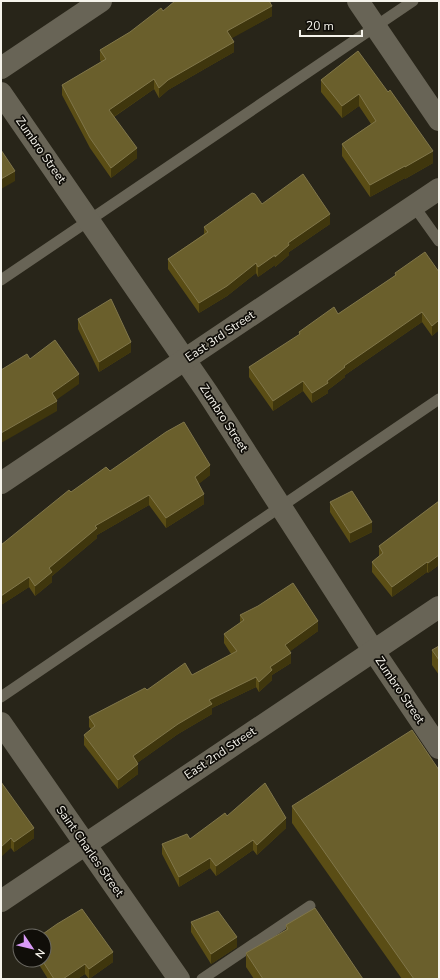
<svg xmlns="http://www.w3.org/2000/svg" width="440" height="980" font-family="'Nunito Sans',sans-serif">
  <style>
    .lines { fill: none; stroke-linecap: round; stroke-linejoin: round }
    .service { stroke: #686456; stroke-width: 11 }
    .minor { stroke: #686456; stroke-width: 22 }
    .tertiary { stroke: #686456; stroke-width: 22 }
    .wall { fill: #5a4d15 }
    .shaded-wall { fill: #3f360d }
    .building { fill: #6a5f2c; stroke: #80764a }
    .labels { text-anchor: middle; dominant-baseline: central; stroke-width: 3.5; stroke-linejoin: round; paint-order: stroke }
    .street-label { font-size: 12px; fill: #f5f3eb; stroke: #100e09 }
  </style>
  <rect width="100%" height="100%" fill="#282519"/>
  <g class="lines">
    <g class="service">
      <polyline points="414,206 439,241"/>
      <polyline points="1,280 413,1"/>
      <polyline points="1,697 439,399"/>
      <polyline points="202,979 310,906"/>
    </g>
    <g class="minor">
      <polyline points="358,1 439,120"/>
      <polyline points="1,68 101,1"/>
      <polyline points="1,93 207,392 373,650 439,748"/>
      <polyline points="1,483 439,189"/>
      <polyline points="1,723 179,979"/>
    </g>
    <polyline class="tertiary" points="1,901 439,607"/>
  </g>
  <g class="wall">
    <polygon points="273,1 270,3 272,16 231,38 234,52 168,90 159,98 154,89 114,117 137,158 111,178 90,148 62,95 62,85 101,62 100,60 100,50 130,32 163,11"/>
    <polygon points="358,51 433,163 405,179 405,178 370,197 342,156 342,144 371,124 359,106 342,118 321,92 321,80"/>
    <polygon points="262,204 330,224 289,252 289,255 275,267 275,265 258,277 256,273 227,296 199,313 168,269 168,259 204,234 204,227"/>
    <polygon points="439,272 439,330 432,336 422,322 345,375 345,377 328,390 328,393 312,403 303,391 273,411 249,377 249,367 299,336 299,332 338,314 395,276 395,273"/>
    <polygon points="78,319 131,352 99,372 78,329"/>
    <polygon points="110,471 210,475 198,484 204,504 166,528 149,505 97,535 97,538 52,576 52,582 35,596 29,587 1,605 1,545 71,492"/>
    <polygon points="439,501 439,565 428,573 427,572 392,597 372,572 372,562 379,556 379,546"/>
    <polygon points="330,502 372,532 350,543 330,512"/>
    <polygon points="240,615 318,631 290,651 291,663 272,675 272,680 259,692 256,687 212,708 212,714 178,734 137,763 138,774 118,789 84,745 84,735 91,729 89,727 89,717 147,690 192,675 231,654 224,643 224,634 240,623"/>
    <polygon points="439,646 439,675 432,665 432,650"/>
    <polygon points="1,782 34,838 14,852 11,848"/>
    <polygon points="292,806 439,979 402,979 292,823"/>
    <polygon points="227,816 286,828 257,855 253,850 216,876 210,868 179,887 162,854 162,844 190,839"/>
    <polygon points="191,922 237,947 211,964 191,932"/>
    <polygon points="286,925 363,979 254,979 246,967 246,953 286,931"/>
    <polygon points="36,960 44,960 113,962 89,979 85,974 77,979 48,979"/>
  </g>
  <g class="shaded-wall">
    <polygon points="272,6 272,16 227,41 227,31"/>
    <polygon points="234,42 234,52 168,90 159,98 159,88 168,80"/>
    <polygon points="154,79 154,89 109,120 109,110"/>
    <polygon points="359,94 359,106 342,118 342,106"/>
    <polygon points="137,148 137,158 111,178 111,168"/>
    <polygon points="433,151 433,163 405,179 405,167"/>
    <polygon points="405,166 405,178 370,197 370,185"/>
    <polygon points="15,171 15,181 1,189 1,179"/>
    <polygon points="330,214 330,224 289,252 289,255 275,267 275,257 288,243"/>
    <polygon points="275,255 275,265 258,277 258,267"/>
    <polygon points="256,263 256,273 227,296 199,313 199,303"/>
    <polygon points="422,312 422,322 345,375 345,377 328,390 328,393 312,403 312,393 344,366"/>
    <polygon points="439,320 439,330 432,336 432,326"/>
    <polygon points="131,342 131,352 99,372 99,362"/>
    <polygon points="79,374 79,384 52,403 52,393"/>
    <polygon points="303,381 303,391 273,411 273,401"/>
    <polygon points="57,401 57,411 1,443 1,446 1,433"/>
    <polygon points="210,465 210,475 195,487 195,477"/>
    <polygon points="204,494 204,504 166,528 166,518"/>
    <polygon points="149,495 149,505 97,535 97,538 52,576 52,582 35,596 35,586 49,568 95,526"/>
    <polygon points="372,522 372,532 350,543 350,533"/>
    <polygon points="439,555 439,565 428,573 428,563"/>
    <polygon points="427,562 427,572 392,597 392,587"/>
    <polygon points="29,577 29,587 1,605 1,596"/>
    <polygon points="318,621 318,631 285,655 285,645"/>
    <polygon points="291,653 291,663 272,675 272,680 259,692 259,682 270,667"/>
    <polygon points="256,677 256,687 212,708 212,714 178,734 133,766 133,756 209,700"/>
    <polygon points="138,764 138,774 118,789 118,780"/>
    <polygon points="286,818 286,828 257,855 257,845"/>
    <polygon points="34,828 34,838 14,852 14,842"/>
    <polygon points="11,838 11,848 1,857 1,847"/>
    <polygon points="253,840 253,850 216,876 216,866"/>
    <polygon points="210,858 210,868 179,887 179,877"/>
    <polygon points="237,937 237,947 211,964 211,954"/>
    <polygon points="113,952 113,962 89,979 89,969"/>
    <polygon points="85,964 85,974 77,979 63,979"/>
  </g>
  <g class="building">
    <polygon points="175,1 269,1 272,6 227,31 234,42 168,80 159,88 154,79 109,110 137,148 111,168 90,138 62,85 106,59 100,50 130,32 161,8 163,11"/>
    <polygon points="358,51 388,92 390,90 433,151 405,167 405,166 370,185 342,144 376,121 359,94 342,106 321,80"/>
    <polygon points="1,150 15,171 1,179"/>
    <polygon points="303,174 330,214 288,243 289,245 275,257 275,255 258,267 256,263 227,286 199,303 168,259 208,232 204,227 252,193 255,194 262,204"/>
    <polygon points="425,252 439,272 439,320 432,326 422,312 344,366 345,367 327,381 328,383 312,393 303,381 273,401 249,367 300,334 299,332 334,307 338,314 396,275 395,273"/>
    <polygon points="111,299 131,342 99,362 78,319"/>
    <polygon points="55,340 79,374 52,393 57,401 1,433 1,370 27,354 30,359"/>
    <polygon points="184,422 210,465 195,477 204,494 166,518 149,495 95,526 97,528 49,568 52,572 35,586 29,577 1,596 1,545 69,490 71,492 106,467 110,471 166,432"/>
    <polygon points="352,491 372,522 350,533 330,502"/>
    <polygon points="439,501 439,555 428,563 427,562 392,587 372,562 383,553 379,546"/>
    <polygon points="293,583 318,621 285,645 291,653 270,667 272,670 259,682 256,677 209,700 212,704 178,724 133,756 138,764 118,780 84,735 95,726 89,717 145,688 147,690 185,663 192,675 237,651 224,634 244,620 240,615 258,606"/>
    <polygon points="439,646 439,660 432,650"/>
    <polygon points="412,730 439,770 439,979 414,979 292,806"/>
    <polygon points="1,782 34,828 14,842 11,838 1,847"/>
    <polygon points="265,783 286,818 257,845 253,840 216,866 210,858 179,877 162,844 187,834 190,839 225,813 227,816"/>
    <polygon points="315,908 363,979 263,979 246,953 288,929 286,925"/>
    <polygon points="82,909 113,952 89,969 85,964 63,979 54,979 42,960 44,960 44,936 40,936 57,924"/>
    <polygon points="218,911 237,937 211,954 191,922"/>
  </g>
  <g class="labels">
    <g class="street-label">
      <text transform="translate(41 150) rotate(55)">Zumbro Street</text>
      <text transform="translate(220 336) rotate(-34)">East 3rd Street</text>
      <text transform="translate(224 418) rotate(57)">Zumbro Street</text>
      <text transform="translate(400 690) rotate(56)">Zumbro Street</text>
      <text transform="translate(220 753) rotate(-34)">East 2nd Street</text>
      <text transform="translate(90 851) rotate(55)">Saint Charles Street</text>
    </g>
  </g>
  <rect width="440" height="980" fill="none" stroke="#f5f3eb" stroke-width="4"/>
  <g transform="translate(32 948) rotate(125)"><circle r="19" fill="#100e09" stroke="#6c6a63"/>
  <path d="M0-3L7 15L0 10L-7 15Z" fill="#d99af7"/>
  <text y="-6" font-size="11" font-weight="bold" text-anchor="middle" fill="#f5f3eb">N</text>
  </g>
  <path d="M300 30v6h62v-6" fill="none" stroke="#f5f3eb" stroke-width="2"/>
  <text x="306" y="30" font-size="12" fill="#f5f3eb" stroke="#100e09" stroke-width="3" paint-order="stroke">20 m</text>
</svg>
